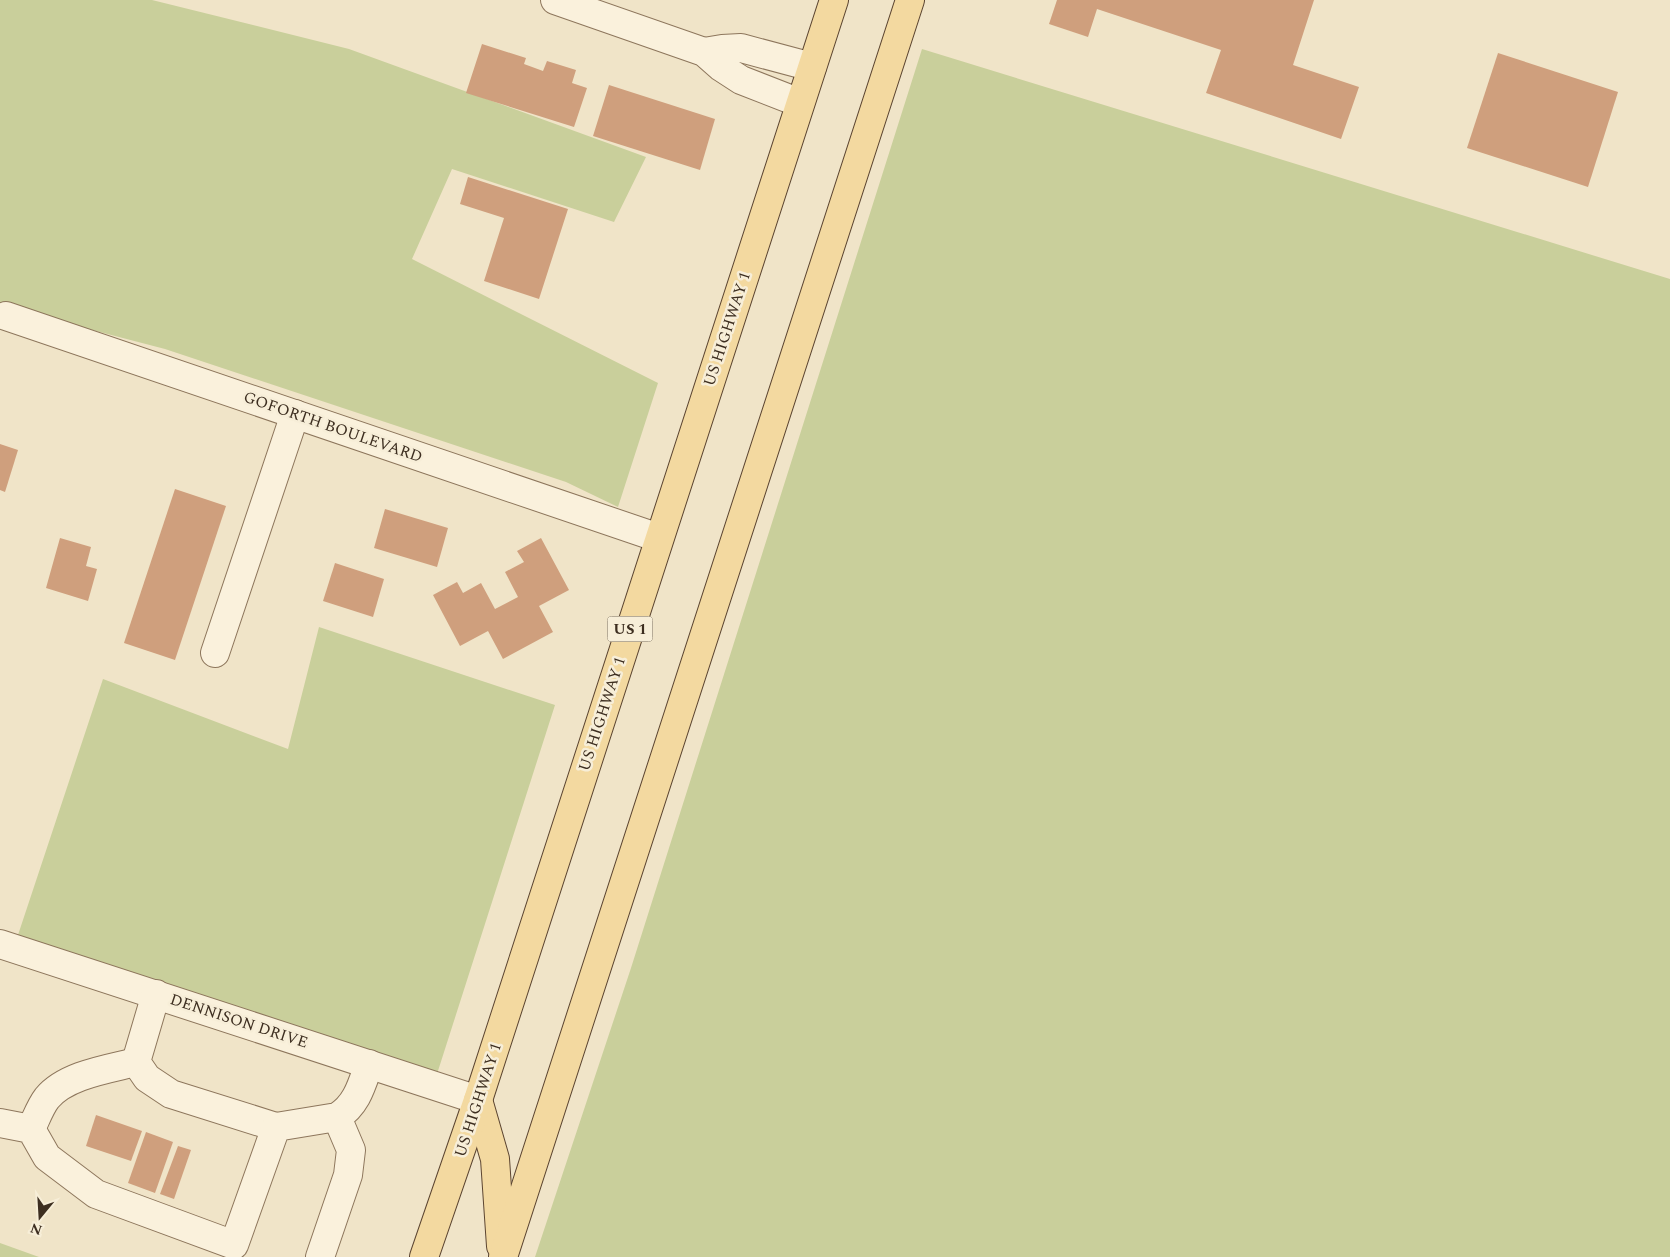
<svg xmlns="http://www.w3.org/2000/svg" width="1670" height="1257" font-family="Spectral,serif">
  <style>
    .green { fill: #c9cf9b }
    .building { fill: #cf9f7d }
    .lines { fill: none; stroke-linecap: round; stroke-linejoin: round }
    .minor-casing { stroke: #8d765c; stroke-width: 30 }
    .major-casing { stroke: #5b4430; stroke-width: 30 }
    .minor { stroke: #faf1dc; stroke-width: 28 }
    .major { stroke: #f3d9a0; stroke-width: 28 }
    .labels { text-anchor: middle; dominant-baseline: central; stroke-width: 5; stroke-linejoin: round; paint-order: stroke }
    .shield { fill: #f7eed8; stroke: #756857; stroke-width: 1 }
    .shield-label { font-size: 15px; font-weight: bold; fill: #3d2e20 }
    .street-label { font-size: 16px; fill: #3d2e20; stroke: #f7eed8 }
  </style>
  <rect width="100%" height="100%" fill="#f0e4c8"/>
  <g class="green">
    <polygon points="0,0 152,0 349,49 646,157 614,222 452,169 412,259 658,383 618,507 566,482 165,349 0,306"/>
    <polygon points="922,49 1670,279 1670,1257 535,1257 631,968"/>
    <polygon points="319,627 555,705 437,1074 18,935 103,679 288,749"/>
    <polygon points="0,1243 39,1257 0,1257"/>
  </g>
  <g class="building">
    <polygon points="1057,0 1314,0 1293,65 1359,87 1341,139 1206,93 1221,50 1097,9 1088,37 1049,24"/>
    <polygon points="482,44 526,58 524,64 543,71 547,61 576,70 572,83 587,88 574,127 466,93"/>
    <polygon points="1498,53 1618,92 1588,187 1467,148"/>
    <polygon points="609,85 715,119 700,170 593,136"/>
    <polygon points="468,177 568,209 539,299 484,281 504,218 460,204"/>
    <polygon points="0,444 18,450 5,492 0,490"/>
    <polygon points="175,489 226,506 175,660 124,643"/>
    <polygon points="385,509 448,528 437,567 374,548"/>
    <polygon points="60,538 91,547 86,566 97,569 88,601 46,588"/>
    <polygon points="541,538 569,590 539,606 553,632 503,659 488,631 460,646 433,595 457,582 463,593 481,583 495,609 518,597 505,572 524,562 517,551"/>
    <polygon points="335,563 384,579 373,617 323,601"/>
    <polygon points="96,1115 142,1131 131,1161 86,1146"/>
    <polygon points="146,1132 173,1142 155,1193 128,1183"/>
    <polygon points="178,1146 191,1150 174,1199 160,1194"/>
  </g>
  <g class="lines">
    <g class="minor-casing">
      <g id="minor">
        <polyline points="555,0 704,52 721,67 741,80 800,103"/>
        <polyline points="704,52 722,49 741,48 812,67"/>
        <polyline points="6,316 659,538"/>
        <polyline points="215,653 295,414"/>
        <polyline points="0,944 478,1100"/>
        <polyline points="156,994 136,1062 147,1078 171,1094 276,1127"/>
        <path d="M0,1123L31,1129L47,1157L96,1194L234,1245L276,1127L337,1117C357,1105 362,1084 369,1064"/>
        <path d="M31,1129C36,1119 40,1107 47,1098C66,1075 108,1069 136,1062"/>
        <polyline points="320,1257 348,1175 351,1150 337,1117"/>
      </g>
    </g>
    <g class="major-casing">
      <g id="major">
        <polyline points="478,1100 495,1159 501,1246"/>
        <polyline points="424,1257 478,1100 834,0"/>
        <polyline points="503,1257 910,0"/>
      </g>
    </g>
    <use href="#minor" class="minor"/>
    <use href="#major" class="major"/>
  </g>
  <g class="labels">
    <rect class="shield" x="607.5" y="616.5" width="45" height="25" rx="4"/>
    <g class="shield-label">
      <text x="630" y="629">US 1</text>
    </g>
    <g class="street-label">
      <text transform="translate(727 329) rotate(-72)">US HIGHWAY 1</text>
      <text transform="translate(333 427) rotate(19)">GOFORTH BOULEVARD</text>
      <text transform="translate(602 714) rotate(-72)">US HIGHWAY 1</text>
      <text transform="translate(239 1021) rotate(18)">DENNISON DRIVE</text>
      <text transform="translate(478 1100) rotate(-72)">US HIGHWAY 1</text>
    </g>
  </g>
  <g transform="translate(40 1217) rotate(198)" stroke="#f7eed8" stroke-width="4" paint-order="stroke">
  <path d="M0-4L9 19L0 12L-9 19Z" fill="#3d2e20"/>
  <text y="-8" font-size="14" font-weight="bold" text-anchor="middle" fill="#3d2e20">N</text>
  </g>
</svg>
